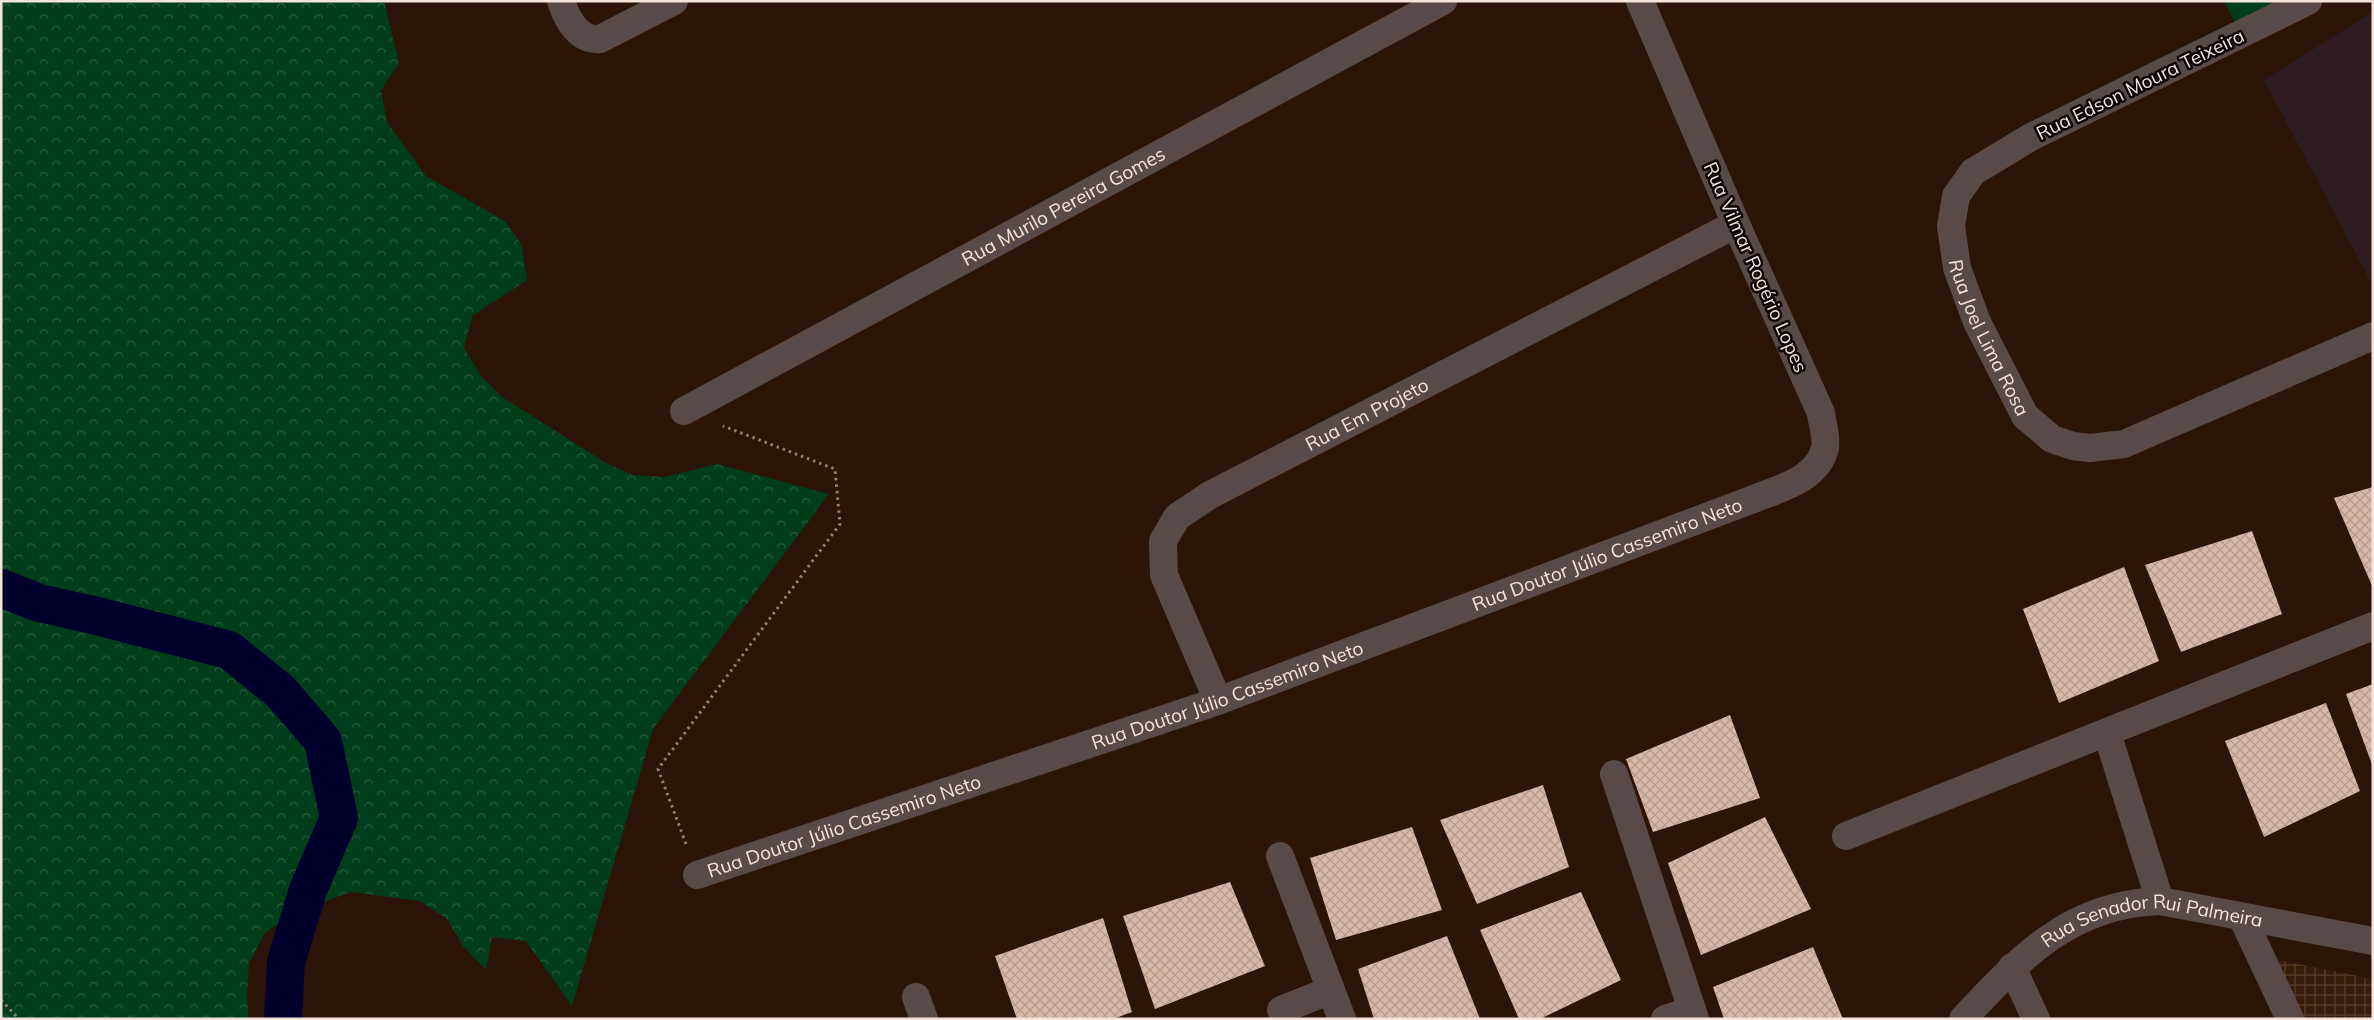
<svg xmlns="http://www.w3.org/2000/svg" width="2374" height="1020" font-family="Mulish,sans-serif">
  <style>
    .commercial { fill: #2f1c22 }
    .industrial { fill: url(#industrial-grid) }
    .grass { fill: #003e1b }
    .forest { fill: url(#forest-crowns) }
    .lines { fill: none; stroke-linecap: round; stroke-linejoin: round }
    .canal { stroke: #00002d; stroke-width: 38 }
    .building { fill: url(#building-cross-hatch) }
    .path { stroke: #937e74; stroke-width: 3; stroke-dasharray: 2.5 4; stroke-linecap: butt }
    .minor { stroke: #584a48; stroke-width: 28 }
    .labels { text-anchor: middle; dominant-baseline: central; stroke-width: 5; stroke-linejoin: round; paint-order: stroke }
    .street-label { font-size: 19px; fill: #f5e4db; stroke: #0d0402 }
  </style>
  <defs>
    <pattern id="industrial-grid" width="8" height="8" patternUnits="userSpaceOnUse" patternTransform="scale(1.25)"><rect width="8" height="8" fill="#391b0a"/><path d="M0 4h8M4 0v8" fill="none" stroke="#563c2d"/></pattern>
    <pattern id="forest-crowns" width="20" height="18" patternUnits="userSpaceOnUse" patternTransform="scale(1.25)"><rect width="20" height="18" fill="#003e1b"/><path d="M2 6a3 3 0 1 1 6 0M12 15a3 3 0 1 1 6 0" fill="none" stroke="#265a3c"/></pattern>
    <pattern id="building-cross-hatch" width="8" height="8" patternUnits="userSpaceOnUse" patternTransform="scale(1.25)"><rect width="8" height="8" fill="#d9b8a8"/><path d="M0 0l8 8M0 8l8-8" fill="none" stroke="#b59b8e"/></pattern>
  </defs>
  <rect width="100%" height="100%" fill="#2c1408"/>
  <polygon class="commercial" points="2373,12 2373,286 2264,80"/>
  <polygon class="industrial" points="2274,959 2373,979 2373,1019 2303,1019"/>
  <polygon class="grass" points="2224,1 2293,1 2239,30"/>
  <polygon class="forest" points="1,1 384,1 399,63 381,90 387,122 426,176 505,221 522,245 527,280 472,316 464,348 481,376 502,397 606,463 633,475 665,477 717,464 829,494 653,729 572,1006 526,941 492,937 486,970 463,946 446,918 419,901 351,892 292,913 265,933 249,963 247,994 248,1019 1,1019"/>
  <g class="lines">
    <polyline class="canal" points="1,588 39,603 93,615 229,650 281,692 323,741 339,818 308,890 286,962 283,1019"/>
  </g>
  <g class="building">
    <polygon points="2373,487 2373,588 2334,498"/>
    <polygon points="2252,531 2282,614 2181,652 2145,565"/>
    <polygon points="2124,567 2159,661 2059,703 2023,609"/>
    <polygon points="2373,684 2373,767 2346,694"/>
    <polygon points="2326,703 2360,791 2264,837 2225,741"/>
    <polygon points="1730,715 1760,798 1653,832 1626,759"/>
    <polygon points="1543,785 1569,867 1477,904 1440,820"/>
    <polygon points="1765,817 1811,909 1701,955 1668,863"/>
    <polygon points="1412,827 1442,910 1336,940 1310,858"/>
    <polygon points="1230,882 1265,966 1155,1009 1123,916"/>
    <polygon points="1581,892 1621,980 1540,1019 1519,1019 1480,930"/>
    <polygon points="1103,918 1132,1012 1113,1019 1017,1019 995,956"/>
    <polygon points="1447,936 1480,1019 1374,1019 1358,969"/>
    <polygon points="1813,947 1843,1019 1724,1019 1713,987"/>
  </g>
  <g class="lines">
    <g class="path">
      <polyline points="686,844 658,769 840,524 835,469 723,426"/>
      <polyline points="1,1000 19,1019"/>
    </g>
    <g class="minor">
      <path d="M561,1C567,20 579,41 600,39L674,1"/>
      <path id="s1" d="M2308,1L2031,137L1973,172L1956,196L1951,226L1957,268L1977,322L2025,416L2052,439L2073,446L2090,448L2124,444L2373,336"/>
      <path id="s2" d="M684,411L1443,1"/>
      <path id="s3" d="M1218,701L1164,575L1163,541L1177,517L1210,495L1736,224"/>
      <polyline points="2107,733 2160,901"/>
      <polyline points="1614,774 1695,1019"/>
      <polyline points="1846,836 2373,626"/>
      <polyline points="1280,856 1342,1019"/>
      <path id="s4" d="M697,875L1218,701L1751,500C1777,489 1817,481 1825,448C1827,438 1822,423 1821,413L1736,224L1640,1"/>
      <polyline points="2242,917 2290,1019"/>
      <polyline points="2012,967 2036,1019"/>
      <polyline points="916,997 924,1019"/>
      <polyline points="1281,1010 1331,990"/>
      <polyline points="1665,1019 1692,1010"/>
      <path id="s5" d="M1963,1019C2021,957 2070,904 2160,901L2373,941"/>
    </g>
  </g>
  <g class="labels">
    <g class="street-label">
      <text transform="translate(2140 84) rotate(-26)">Rua Edson Moura Teixeira</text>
      <text stroke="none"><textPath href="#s2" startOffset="431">Rua Murilo Pereira Gomes</textPath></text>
      <text transform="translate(1756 267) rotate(66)">Rua Vilmar Rogério Lopes</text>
      <text stroke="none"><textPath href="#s1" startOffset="555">Rua Joel Lima Rosa</textPath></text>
      <text stroke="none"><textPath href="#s3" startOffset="415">Rua Em Projeto</textPath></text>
      <text stroke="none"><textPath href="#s4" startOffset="965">Rua Doutor Júlio Cassemiro Neto</textPath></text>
      <text stroke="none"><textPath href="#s4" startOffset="560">Rua Doutor Júlio Cassemiro Neto</textPath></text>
      <text stroke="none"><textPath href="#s4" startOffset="155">Rua Doutor Júlio Cassemiro Neto</textPath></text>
      <text stroke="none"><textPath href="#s5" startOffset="226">Rua Senador Rui Palmeira</textPath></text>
    </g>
  </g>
  <rect width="2374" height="1020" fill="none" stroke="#f5e4db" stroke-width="5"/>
</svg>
